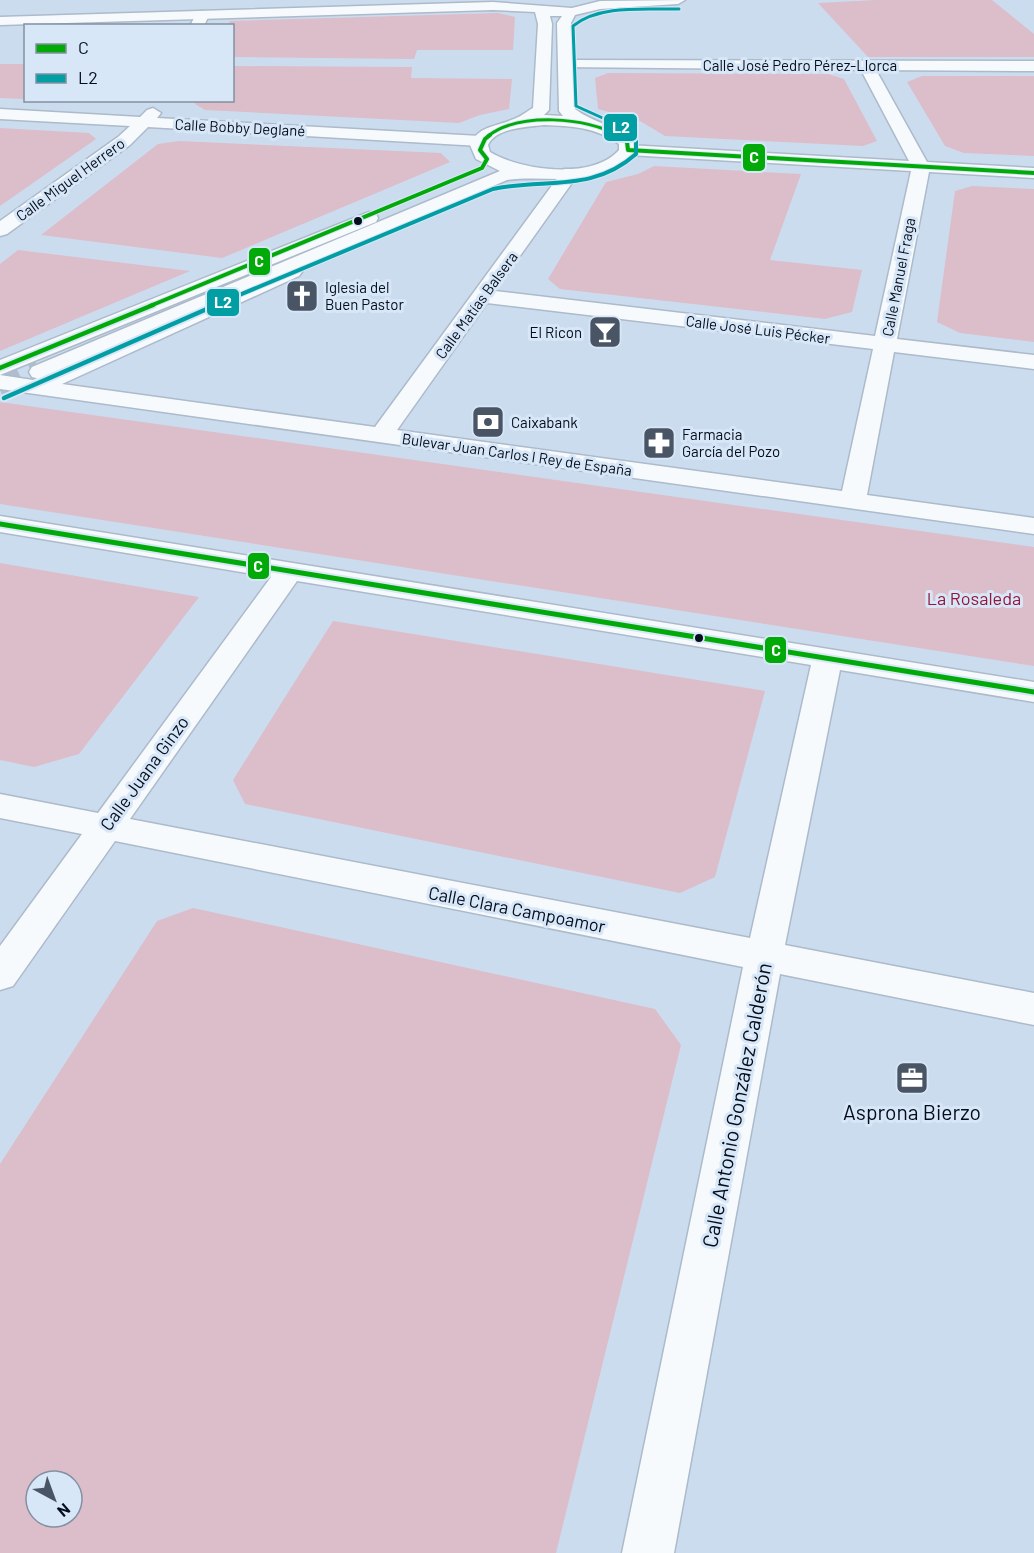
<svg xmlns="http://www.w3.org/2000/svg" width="1034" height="1553" font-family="Barlow,sans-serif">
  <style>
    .green { fill: #dcbdca; fill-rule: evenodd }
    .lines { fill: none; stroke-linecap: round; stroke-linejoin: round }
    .secondary-tunnel { stroke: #aebdcf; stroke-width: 24; stroke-dasharray: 24 12; stroke-linecap: butt }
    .street-casing { stroke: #acbaca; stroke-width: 3 }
    .secondary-casing { stroke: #acbaca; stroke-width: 3 }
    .street { fill: #f7fafd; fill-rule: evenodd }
    .secondary { fill: #f7fafd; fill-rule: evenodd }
    .bus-1-far3-casing { stroke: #d8e7f8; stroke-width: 5 }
    .bus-1-far2-casing { stroke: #d8e7f8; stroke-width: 6 }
    .bus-1-far1-casing { stroke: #d8e7f8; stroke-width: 8 }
    .bus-1-casing { stroke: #d8e7f8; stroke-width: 9 }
    .bus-2-far2-casing { stroke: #d8e7f8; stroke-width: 5 }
    .bus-2-far1-casing { stroke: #d8e7f8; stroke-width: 6 }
    .bus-2-casing { stroke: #d8e7f8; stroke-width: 8 }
    .bus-1-far3 { stroke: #01aa09; stroke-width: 3 }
    .bus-1-far2 { stroke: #01aa09; stroke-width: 4 }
    .bus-1-far1 { stroke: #01aa09; stroke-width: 4.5 }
    .bus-1 { stroke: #01aa09; stroke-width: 5 }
    .bus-2-far2 { stroke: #019ea4; stroke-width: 3 }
    .bus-2-far1 { stroke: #019ea4; stroke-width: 4 }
    .bus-2 { stroke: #019ea4; stroke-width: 4.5 }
    .bus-dot { fill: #030d1b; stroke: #d8e7f8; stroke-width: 2 }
    .labels { text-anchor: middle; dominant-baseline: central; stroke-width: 6; stroke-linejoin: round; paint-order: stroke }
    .far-street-label { font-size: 15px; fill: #030d1b; stroke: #d8e7f8 }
    .far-poi-label { font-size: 15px; fill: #030d1b; stroke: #d8e7f8; text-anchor: start }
    .park-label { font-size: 18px; fill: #95163a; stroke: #d8e7f8 }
    .street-label { font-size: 18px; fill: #030d1b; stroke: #d8e7f8 }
    .near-street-label { font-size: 21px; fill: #030d1b; stroke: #d8e7f8 }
    .near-poi-label { font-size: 21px; fill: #030d1b; stroke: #d8e7f8 }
    .line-badge { stroke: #d8e7f8; stroke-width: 2 }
    .badge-label { font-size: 16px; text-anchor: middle; font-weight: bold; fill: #fff }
  </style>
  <rect width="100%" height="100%" fill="#ccdcef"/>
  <g class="green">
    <polygon points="876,0 992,0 1034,34 1034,57 868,57 818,3"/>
    <polygon points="498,13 515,17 513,50 417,50 414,59 233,57 232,26 228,25 230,21"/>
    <polygon points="0,64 25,64 25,99 0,98"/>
    <polygon points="233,66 412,67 411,78 512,79 509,109 480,115 459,123 205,110 195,104 196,101 232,100"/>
    <polygon points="608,73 828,74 844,79 877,141 863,146 665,136 640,121 598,109 595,78"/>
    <polygon points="922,76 1034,76 1034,156 964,153 945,146 907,82"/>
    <polygon points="0,128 89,133 96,139 0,206"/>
    <polygon points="179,141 441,153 450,162 222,258 41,235 158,144"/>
    <polygon points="654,166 801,174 770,260 862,270 852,312 825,319 560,289 548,279 606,182 638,174"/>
    <polygon points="972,186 1034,189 1034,342 960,333 937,322 955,191"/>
    <polygon points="18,250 190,271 0,351 0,264"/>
    <polygon points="0,402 1034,547 1034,666 0,504"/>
    <polygon points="0,563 199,597 79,754 34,767 0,760"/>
    <polygon points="333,621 765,691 715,877 680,893 245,804 233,780"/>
    <path d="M193,908L655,1009L681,1045L556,1553H0V1164L157,921ZM36,1481H72V1517H36Z"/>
  </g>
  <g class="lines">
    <polyline class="secondary-tunnel" points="0,390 40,372"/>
    <g class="street-casing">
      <g id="street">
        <polygon points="202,11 209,15 204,26 190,26 197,12"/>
        <path d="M567,60L1034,61V71L876,70L927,162L1034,168V178L929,172L897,339L1034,355V369L894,352L867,495L1034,518V534L0,389V375L33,380L292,266L299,268L302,272L299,276L62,384L375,427L564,169H576L579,173L495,291L875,336L911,171L628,155L622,154L619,150L622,146L628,145L909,161L861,70L562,67L560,64ZM487,303L873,349L842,491L397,430Z"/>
        <polygon points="153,108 161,113 157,118 480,136 486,137 488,141 486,145 480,146 148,127 130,145 7,234 0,236 0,221 118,137 130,126 0,119 0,109 140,117 147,110"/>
        <polygon points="369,212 376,214 378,218 376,222 0,375 0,360"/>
        <path d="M0,516L1034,682V702L840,670L785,945L1034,993V1025L780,974L674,1553H622L743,967L115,841L13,986L0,990V946L82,834L0,818V794L98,813L271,577L0,532ZM297,581L811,665L750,938L130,819Z"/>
      </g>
    </g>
    <g class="secondary-casing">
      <path id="secondary" d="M685,0L678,4L600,9L575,15L571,23L575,109C593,123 615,125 633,138L637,150C608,192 549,174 507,180L48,377L40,379L32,377L29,372L32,367L500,171L476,159L470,145C478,126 495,127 511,120C519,118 526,112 533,108L538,24L535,12L493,10L0,25V17L493,2L572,8L600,1ZM550,16H562L557,23L559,111L563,116L544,115L549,110L552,24ZM544,125C571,126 596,127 619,144V150C593,180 521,171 490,152L488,145C495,128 527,127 544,125Z"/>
    </g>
    <use href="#street" class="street"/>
    <use href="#secondary" class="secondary"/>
    <g class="bus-1-far3-casing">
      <path id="bus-1-far3" d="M488,136C519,112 587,117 619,136"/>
    </g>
    <g class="bus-1-far2-casing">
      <g id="bus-1-far2">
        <polyline points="617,135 627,142 628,150 1034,173"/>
        <polyline points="150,306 482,168 487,159 480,150 485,139 490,135"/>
      </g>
    </g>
    <g class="bus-1-far1-casing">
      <polyline id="bus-1-far1" points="0,368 153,305"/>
    </g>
    <g class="bus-1-casing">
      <polyline id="bus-1" points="0,524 1034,692"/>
    </g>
    <g class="bus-2-far2-casing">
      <path id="bus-2-far2" d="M632,136L616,124L576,106L573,26C600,4 646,10 679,9"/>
    </g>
    <g class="bus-2-far1-casing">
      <path id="bus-2-far1" d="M213,306L493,189C546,178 592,193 636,154V139L630,135"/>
    </g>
    <g class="bus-2-casing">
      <polyline id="bus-2" points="4,398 216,305"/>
    </g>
    <use href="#bus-1-far3" class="bus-1-far3"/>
    <use href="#bus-1-far2" class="bus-1-far2"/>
    <use href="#bus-1-far1" class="bus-1-far1"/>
    <use href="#bus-1" class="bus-1"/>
    <use href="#bus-2-far2" class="bus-2-far2"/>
    <use href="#bus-2-far1" class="bus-2-far1"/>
    <use href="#bus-2" class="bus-2"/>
  </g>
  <defs>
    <g id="church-square" transform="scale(1.725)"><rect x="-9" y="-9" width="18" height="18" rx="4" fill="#495565" stroke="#d8e7f8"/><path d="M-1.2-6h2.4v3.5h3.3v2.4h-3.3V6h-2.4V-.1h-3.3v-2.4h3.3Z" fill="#fff"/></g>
    <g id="bar-square" transform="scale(1.725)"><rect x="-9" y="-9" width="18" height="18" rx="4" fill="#495565" stroke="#d8e7f8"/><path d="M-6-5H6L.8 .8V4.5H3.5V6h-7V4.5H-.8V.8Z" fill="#fff"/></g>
    <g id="bank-square" transform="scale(1.725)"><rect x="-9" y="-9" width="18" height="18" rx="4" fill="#495565" stroke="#d8e7f8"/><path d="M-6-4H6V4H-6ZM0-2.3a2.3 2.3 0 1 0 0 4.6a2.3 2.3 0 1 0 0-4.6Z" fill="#fff"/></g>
    <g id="pharmacy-square" transform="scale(1.725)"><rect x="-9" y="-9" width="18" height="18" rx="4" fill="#495565" stroke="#d8e7f8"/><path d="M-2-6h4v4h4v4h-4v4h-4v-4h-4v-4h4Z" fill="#fff"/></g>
    <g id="office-square" transform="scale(1.725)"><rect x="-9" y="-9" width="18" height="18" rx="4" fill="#495565" stroke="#d8e7f8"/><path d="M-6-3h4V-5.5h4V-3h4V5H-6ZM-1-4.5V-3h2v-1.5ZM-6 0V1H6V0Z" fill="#fff"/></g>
  </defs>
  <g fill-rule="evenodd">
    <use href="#church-square" x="302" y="296"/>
    <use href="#bar-square" x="605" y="332"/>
    <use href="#bank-square" x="488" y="422"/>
    <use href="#pharmacy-square" x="659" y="443"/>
    <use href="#office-square" x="912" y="1078"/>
  </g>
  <g class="bus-dot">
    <circle cx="358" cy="221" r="5"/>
    <circle cx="699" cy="638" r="5"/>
  </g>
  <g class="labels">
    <g class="far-street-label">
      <text x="800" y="65">Calle José Pedro Pérez-Llorca</text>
      <text transform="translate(240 127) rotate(3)">Calle Bobby Deglané</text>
      <text transform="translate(70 179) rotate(-36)">Calle Miguel Herrero</text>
      <text transform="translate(898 277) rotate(-79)">Calle Manuel Fraga</text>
      <text transform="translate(476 305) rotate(-54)">Calle Matías Balsera</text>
      <text transform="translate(758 329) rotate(7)">Calle José Luis Pécker</text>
      <text transform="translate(517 454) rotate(8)">Bulevar Juan Carlos I Rey de España</text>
    </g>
    <g class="far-poi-label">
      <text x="325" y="287">Iglesia del<tspan x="325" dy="17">Buen Pastor</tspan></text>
      <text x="582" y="332" text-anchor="end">El Ricon</text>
      <text x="511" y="422">Caixabank</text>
      <text x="682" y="434">Farmacia<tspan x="682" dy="17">García del Pozo</tspan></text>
    </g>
    <g class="park-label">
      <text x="974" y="598">La Rosaleda</text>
    </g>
    <g class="street-label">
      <text transform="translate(144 773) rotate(-54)">Calle Juana Ginzo</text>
      <text transform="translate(517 909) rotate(11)">Calle Clara Campoamor</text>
    </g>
    <g class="near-street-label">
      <text transform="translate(736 1105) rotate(-79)">Calle Antonio González Calderón</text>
    </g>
    <g class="near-poi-label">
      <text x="912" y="1111">Asprona Bierzo</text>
    </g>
  </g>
  <g class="line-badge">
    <rect x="603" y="113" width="35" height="29" rx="6" fill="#019ea4"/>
    <rect x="742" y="143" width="24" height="29" rx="6" fill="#01aa09"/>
    <rect x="248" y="247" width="23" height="29" rx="6" fill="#01aa09"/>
    <rect x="206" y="288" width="34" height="29" rx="6" fill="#019ea4"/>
    <rect x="247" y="552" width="23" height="28" rx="6" fill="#01aa09"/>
    <rect x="764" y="636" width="23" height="28" rx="6" fill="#01aa09"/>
  </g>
  <g class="badge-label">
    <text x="621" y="133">L2</text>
    <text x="754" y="163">C</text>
    <text x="259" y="267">C</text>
    <text x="223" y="308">L2</text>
    <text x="258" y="572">C</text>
    <text x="776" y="656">C</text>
  </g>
  <rect x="24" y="24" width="210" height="78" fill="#d8e7f8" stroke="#8390a0" stroke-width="1.5"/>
  <rect x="36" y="44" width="30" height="9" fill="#01aa09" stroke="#8390a0" stroke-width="1.5"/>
  <text x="78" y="54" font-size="18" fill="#030d1b">C</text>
  <rect x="36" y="74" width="30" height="9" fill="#019ea4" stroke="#8390a0" stroke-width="1.5"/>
  <text x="78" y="84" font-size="18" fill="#030d1b">L2</text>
  <g transform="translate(54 1499) rotate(139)"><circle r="28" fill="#d8e7f8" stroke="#8390a0" stroke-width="1.5"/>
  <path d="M0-4.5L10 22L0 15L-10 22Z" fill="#495565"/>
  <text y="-9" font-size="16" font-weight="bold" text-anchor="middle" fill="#030d1b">N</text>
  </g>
</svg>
